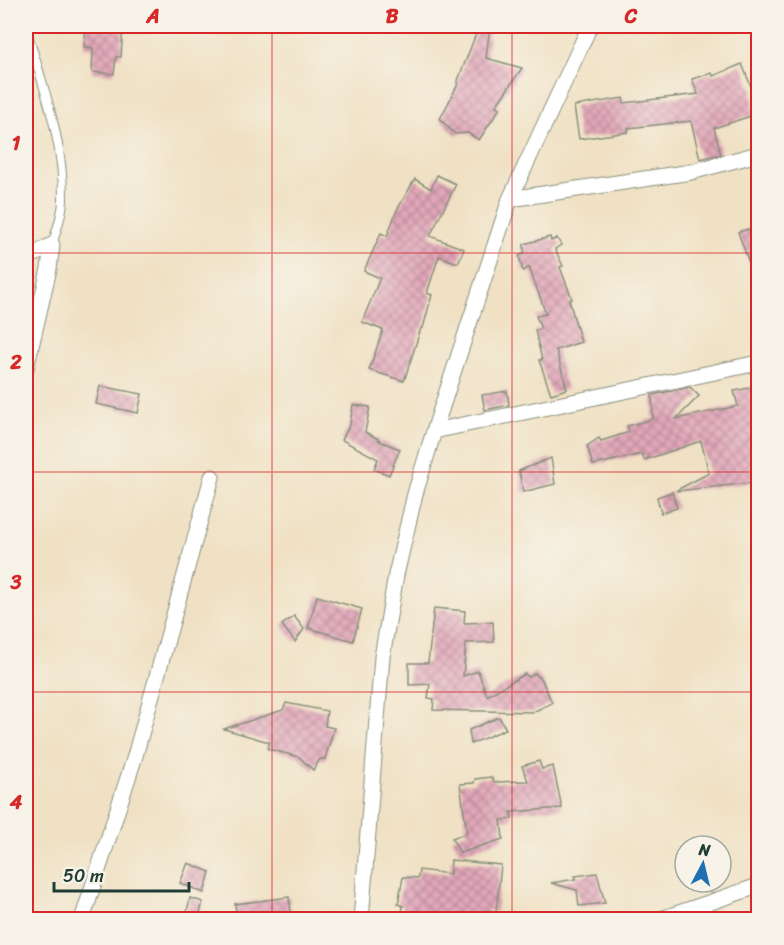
<svg xmlns="http://www.w3.org/2000/svg" width="784" height="945" font-family="Sriracha,sans-serif">
  <style>
    .building { fill: url(#building-cross-hatch) }
    .lines { fill: none; stroke-linecap: round; stroke-linejoin: round }
    .lane-casing { stroke: #888f7c; stroke-width: 10 }
    .street-casing { stroke: #888f7c; stroke-width: 17 }
    .lane { stroke: #fff; stroke-width: 8 }
    .street { stroke: #fff; stroke-width: 15 }
    .grid { fill: none; stroke: #d62828; stroke-width: 1.5; stroke-opacity: 0.55 }
    .neatline { fill: none; stroke: #d62828; stroke-width: 2 }
    .grid-label { font-size: 20px; text-anchor: middle; font-weight: bold; fill: #d62828 }
  </style>
  <defs>
    <pattern id="building-cross-hatch" width="8" height="8" patternUnits="userSpaceOnUse" patternTransform="scale(1.5)"><rect width="8" height="8" fill="#e2a7ba"/><path d="M0 0l8 8M0 8l8-8" fill="none" stroke="#b78998"/></pattern>
  </defs>
  <rect width="100%" height="100%" fill="#f7f3e8"/>
  <filter id="ink" filterUnits="userSpaceOnUse"><feTurbulence type="fractalNoise" baseFrequency=".0167" numOctaves="2"/><feDisplacementMap in="SourceGraphic" scale="12" xChannelSelector="R" yChannelSelector="G"/><feConvolveMatrix kernelMatrix="1 2 1 2 8 2 1 2 1" color-interpolation-filters="sRGB"/></filter>
  <filter id="wash" filterUnits="userSpaceOnUse"><feTurbulence type="fractalNoise" baseFrequency=".008" numOctaves="4" result="noise"/><feDisplacementMap in="SourceGraphic" scale="24" xChannelSelector="R" yChannelSelector="G"/><feGaussianBlur stdDeviation="1.35" result="paint"/><feColorMatrix in="noise" values="0 0 0 0 0 0 0 0 0 0 0 0 0 0 0 0 0 1.4 0 .05"/><feComposite in="paint" operator="in"/></filter>
  <g filter="url(#wash)">
    <rect width="100%" height="100%" fill="#f0e1c4"/>
    <g id="blocks">
      <g class="building">
        <polygon points="86,26 123,26 121,57 116,57 114,74 92,72 93,48 84,47"/>
        <polygon points="479,26 490,26 486,58 522,68 496,106 500,108 479,140 468,133 455,134 440,119 458,84 457,83"/>
        <polygon points="742,64 752,89 754,115 714,128 721,154 700,159 691,121 628,128 628,132 579,139 574,106 623,98 624,103 698,94 692,79 712,73 713,76"/>
        <polygon points="437,175 456,184 430,236 464,249 458,263 439,256 427,293 432,295 423,328 421,328 404,381 369,370 383,330 362,322 380,278 364,271 381,233 387,236 397,210 415,179 431,189"/>
        <polygon points="759,226 759,282 756,282 738,232"/>
        <polygon points="550,237 551,241 557,238 561,245 555,249 563,266 560,267 572,299 569,300 581,342 556,350 567,389 551,394 539,360 542,360 535,330 541,329 536,316 546,314 529,267 523,271 519,256 524,254 524,244"/>
        <polygon points="100,386 142,394 138,413 96,404"/>
        <polygon points="759,386 759,482 677,491 677,490 709,473 701,441 644,460 642,454 593,465 587,446 599,438 601,441 629,432 627,426 653,419 652,395 690,387 699,396 676,419 738,406 734,391"/>
        <polygon points="507,391 509,405 485,410 482,395"/>
        <polygon points="353,405 370,407 365,432 380,440 379,441 400,449 389,475 374,469 378,459 342,440 350,424"/>
        <polygon points="551,458 555,484 523,492 519,471"/>
        <polygon points="672,492 677,508 661,513 657,497"/>
        <polygon points="317,596 362,609 353,641 308,628"/>
        <polygon points="434,608 465,611 464,623 493,622 494,642 466,643 463,676 478,671 487,696 525,674 529,677 535,673 542,680 552,703 533,712 433,710 434,699 428,698 430,684 409,685 409,663 428,663"/>
        <polygon points="294,616 304,629 295,642 282,625"/>
        <polygon points="286,703 327,711 325,726 334,728 325,759 320,759 313,770 299,757 268,749 269,742 224,729 283,710"/>
        <polygon points="499,717 506,729 471,744 469,730"/>
        <polygon points="539,761 542,769 553,766 562,808 511,812 512,819 501,820 503,839 460,853 452,838 467,833 460,784 474,783 475,779 491,777 495,782 528,781 522,766"/>
        <polygon points="451,860 501,865 496,912 488,910 486,920 473,920 439,914 439,920 401,920 403,906 398,904 403,877 418,878 419,870 450,874"/>
        <polygon points="188,863 210,872 204,893 180,883"/>
        <polygon points="597,873 605,903 579,906 577,890 551,883 576,879 575,876"/>
        <polygon points="289,897 292,920 237,920 235,904"/>
        <polygon points="190,898 203,902 198,920 185,920"/>
      </g>
    </g>
  </g>
  <g filter="url(#ink)">
    <use href="#blocks" fill-opacity="0" stroke="#888f7c" stroke-width="1.5"/>
    <g class="lines">
      <g class="lane-casing">
        <path id="lane" d="M26,27C42,84 64,140 63,200C63,213 56,232 52,245"/>
      </g>
      <g class="street-casing">
        <g id="street">
          <polyline points="510,199 691,172 758,154"/>
          <polyline points="26,257 31,256 52,245 49,269 26,368"/>
          <polyline points="434,431 758,363"/>
          <polyline points="82,920 135,756 212,477"/>
          <polyline points="361,920 382,657 396,575 415,494 434,431 510,199 590,26"/>
          <polyline points="658,920 758,886"/>
        </g>
      </g>
      <use href="#lane" class="lane"/>
      <use href="#street" class="street"/>
    </g>
  </g>
  <path class="grid" d="M272,26V920M512,26V920M26,253H758M26,472H758M26,692H758"/>
  <rect width="784" height="945" fill="none" stroke="#f7f3e8" stroke-width="66"/>
  <g transform="translate(703 864) rotate(7)"><circle r="28" fill="#f7f3e8" stroke="#a1aaa0" stroke-width="1.5"/>
  <path d="M0-4.5L10 22L0 15L-10 22Z" fill="#1f6fb2"/>
  <text y="-9" font-size="16" font-weight="bold" text-anchor="middle" fill="#1f3d34">N</text>
  </g>
  <path d="M54 882v9h135v-9" fill="none" stroke="#1f3d34" stroke-width="3"/>
  <text x="63" y="882" font-size="18" fill="#1f3d34" stroke="#f7f3e8" stroke-width="4.5" paint-order="stroke">50 m</text>
  <rect x="33" y="33" width="718" height="879" class="neatline"/>
  <g class="grid-label">
    <text x="153" y="23">A</text>
    <text x="392" y="23">B</text>
    <text x="631" y="23">C</text>
    <text x="16" y="150">1</text>
    <text x="16" y="369">2</text>
    <text x="16" y="589">3</text>
    <text x="16" y="809">4</text>
  </g>
</svg>
